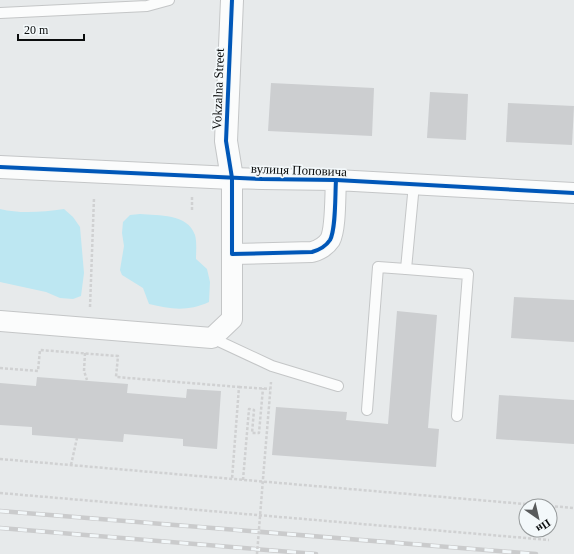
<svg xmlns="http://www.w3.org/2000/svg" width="574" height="554" font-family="'Times New Roman',serif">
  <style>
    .green { fill: #bde7f2 }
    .building { fill: #ccced0 }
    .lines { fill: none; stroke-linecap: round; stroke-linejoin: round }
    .lane-casing { stroke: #c4c6c7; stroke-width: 12 }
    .street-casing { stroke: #c4c6c7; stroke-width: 22 }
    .secondary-casing { stroke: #c4c6c7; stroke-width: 24 }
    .path { stroke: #d0d1d2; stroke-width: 2.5; stroke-dasharray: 3 2; stroke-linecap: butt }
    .lane { stroke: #fbfcfc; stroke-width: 10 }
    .street { stroke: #fbfcfc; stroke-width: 20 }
    .secondary { stroke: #fbfcfc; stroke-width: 22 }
    .rail-casing { stroke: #cacbcc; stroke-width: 4.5 }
    .rail { stroke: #f3f8fa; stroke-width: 3; stroke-dasharray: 9; stroke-linecap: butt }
    .path-bridge { stroke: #d0d1d2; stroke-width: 2.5; stroke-dasharray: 3 2; stroke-linecap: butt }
    .cycleway-casing { stroke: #f3f8fa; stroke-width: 6 }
    .cycleway { stroke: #0057b8; stroke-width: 4 }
    .labels { text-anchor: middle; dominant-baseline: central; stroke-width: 3.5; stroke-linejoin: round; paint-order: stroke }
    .street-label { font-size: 13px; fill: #0b0d0d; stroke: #f3f8fa }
  </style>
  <rect width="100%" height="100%" fill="#e7eaeb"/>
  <g class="green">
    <path d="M0,209C21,214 42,212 64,209L73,217L80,227L84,273L81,296L73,299L60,298L46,292L0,282Z"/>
    <path d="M140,214C159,216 187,213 195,235C197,242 196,252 196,259L207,269L210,282L209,302C187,312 170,309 149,304L143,288L122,275L120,270L124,246L122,233L123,222L130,215Z"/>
  </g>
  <g class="building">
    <polygon points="271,83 374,88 372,136 268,131"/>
    <polygon points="430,92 468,94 466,140 427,138"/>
    <polygon points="508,103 574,106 572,145 506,142"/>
    <polygon points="514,297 574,300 574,342 511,338"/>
    <polygon points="397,311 437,315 428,428 439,429 436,467 272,455 276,407 347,412 346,420 388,424"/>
    <polygon points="37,377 128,384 127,393 186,398 187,389 221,391 217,449 183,446 183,439 124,434 123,442 32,435 32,427 0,425 0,383 36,386"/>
    <polygon points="499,395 574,400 574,444 496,439"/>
  </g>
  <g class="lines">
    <g class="lane-casing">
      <g id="lane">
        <polyline points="0,13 147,6 169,0"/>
        <polyline points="414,184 406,269 468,274 457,416"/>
        <polyline points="212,338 272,366 338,386"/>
        <polyline points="367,410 378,267 406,269"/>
      </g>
    </g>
    <g class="street-casing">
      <g id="street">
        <path d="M336,180C335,195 336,229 330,240C326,246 319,250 312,252L232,254V178L262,179L336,180L574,193"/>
        <polyline points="0,321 212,338 232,319 232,254"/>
      </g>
    </g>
    <g class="secondary-casing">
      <polyline id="secondary" points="0,167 232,178 226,141 232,0"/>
    </g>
    <g class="path">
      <polyline points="192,210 192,197"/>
      <polyline points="90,307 94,198"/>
      <polyline points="85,353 84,371 87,380"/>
      <polyline points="0,368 38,371 40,350 118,356 116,377 239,387 232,479"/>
      <polyline points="239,387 270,389"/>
      <polyline points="0,459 548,506"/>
      <polyline points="71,465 77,438"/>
      <polyline points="263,479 271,382"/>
      <polyline points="243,480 249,409 254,410 252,433 259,433 263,388"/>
      <polyline points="0,493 549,540"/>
      <polyline points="550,506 574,508"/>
    </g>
    <use href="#lane" class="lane"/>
    <use href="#street" class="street"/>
    <use href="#secondary" class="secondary"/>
    <g class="rail-casing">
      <g id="rail">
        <polyline points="0,511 536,554"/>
        <polyline points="0,528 316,554"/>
      </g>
    </g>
    <use href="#rail" class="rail"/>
    <polyline class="path-bridge" points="257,554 263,479"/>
    <g class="cycleway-casing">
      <g id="cycleway">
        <path d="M232,0L226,141L232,178V254L312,252C319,250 326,246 330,240C336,229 335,195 336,180"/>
        <polyline points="0,167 262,179 336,180 574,193"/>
      </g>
    </g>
    <use href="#cycleway" class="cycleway"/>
  </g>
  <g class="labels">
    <g class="street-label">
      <text transform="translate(218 89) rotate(-88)">Vokzalna Street</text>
      <text transform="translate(299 170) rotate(2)">вулиця Поповича</text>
    </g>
  </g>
  <g transform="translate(538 518) rotate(146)"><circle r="19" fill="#f3f8fa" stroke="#969a9b"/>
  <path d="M0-3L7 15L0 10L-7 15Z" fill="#585a5b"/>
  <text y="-6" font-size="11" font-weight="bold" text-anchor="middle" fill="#0b0d0d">Пн</text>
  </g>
  <path d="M18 34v6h66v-6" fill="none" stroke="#0b0d0d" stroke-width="2"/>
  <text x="24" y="34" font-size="12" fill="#0b0d0d" stroke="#f3f8fa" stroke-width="3" paint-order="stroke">20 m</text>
</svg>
